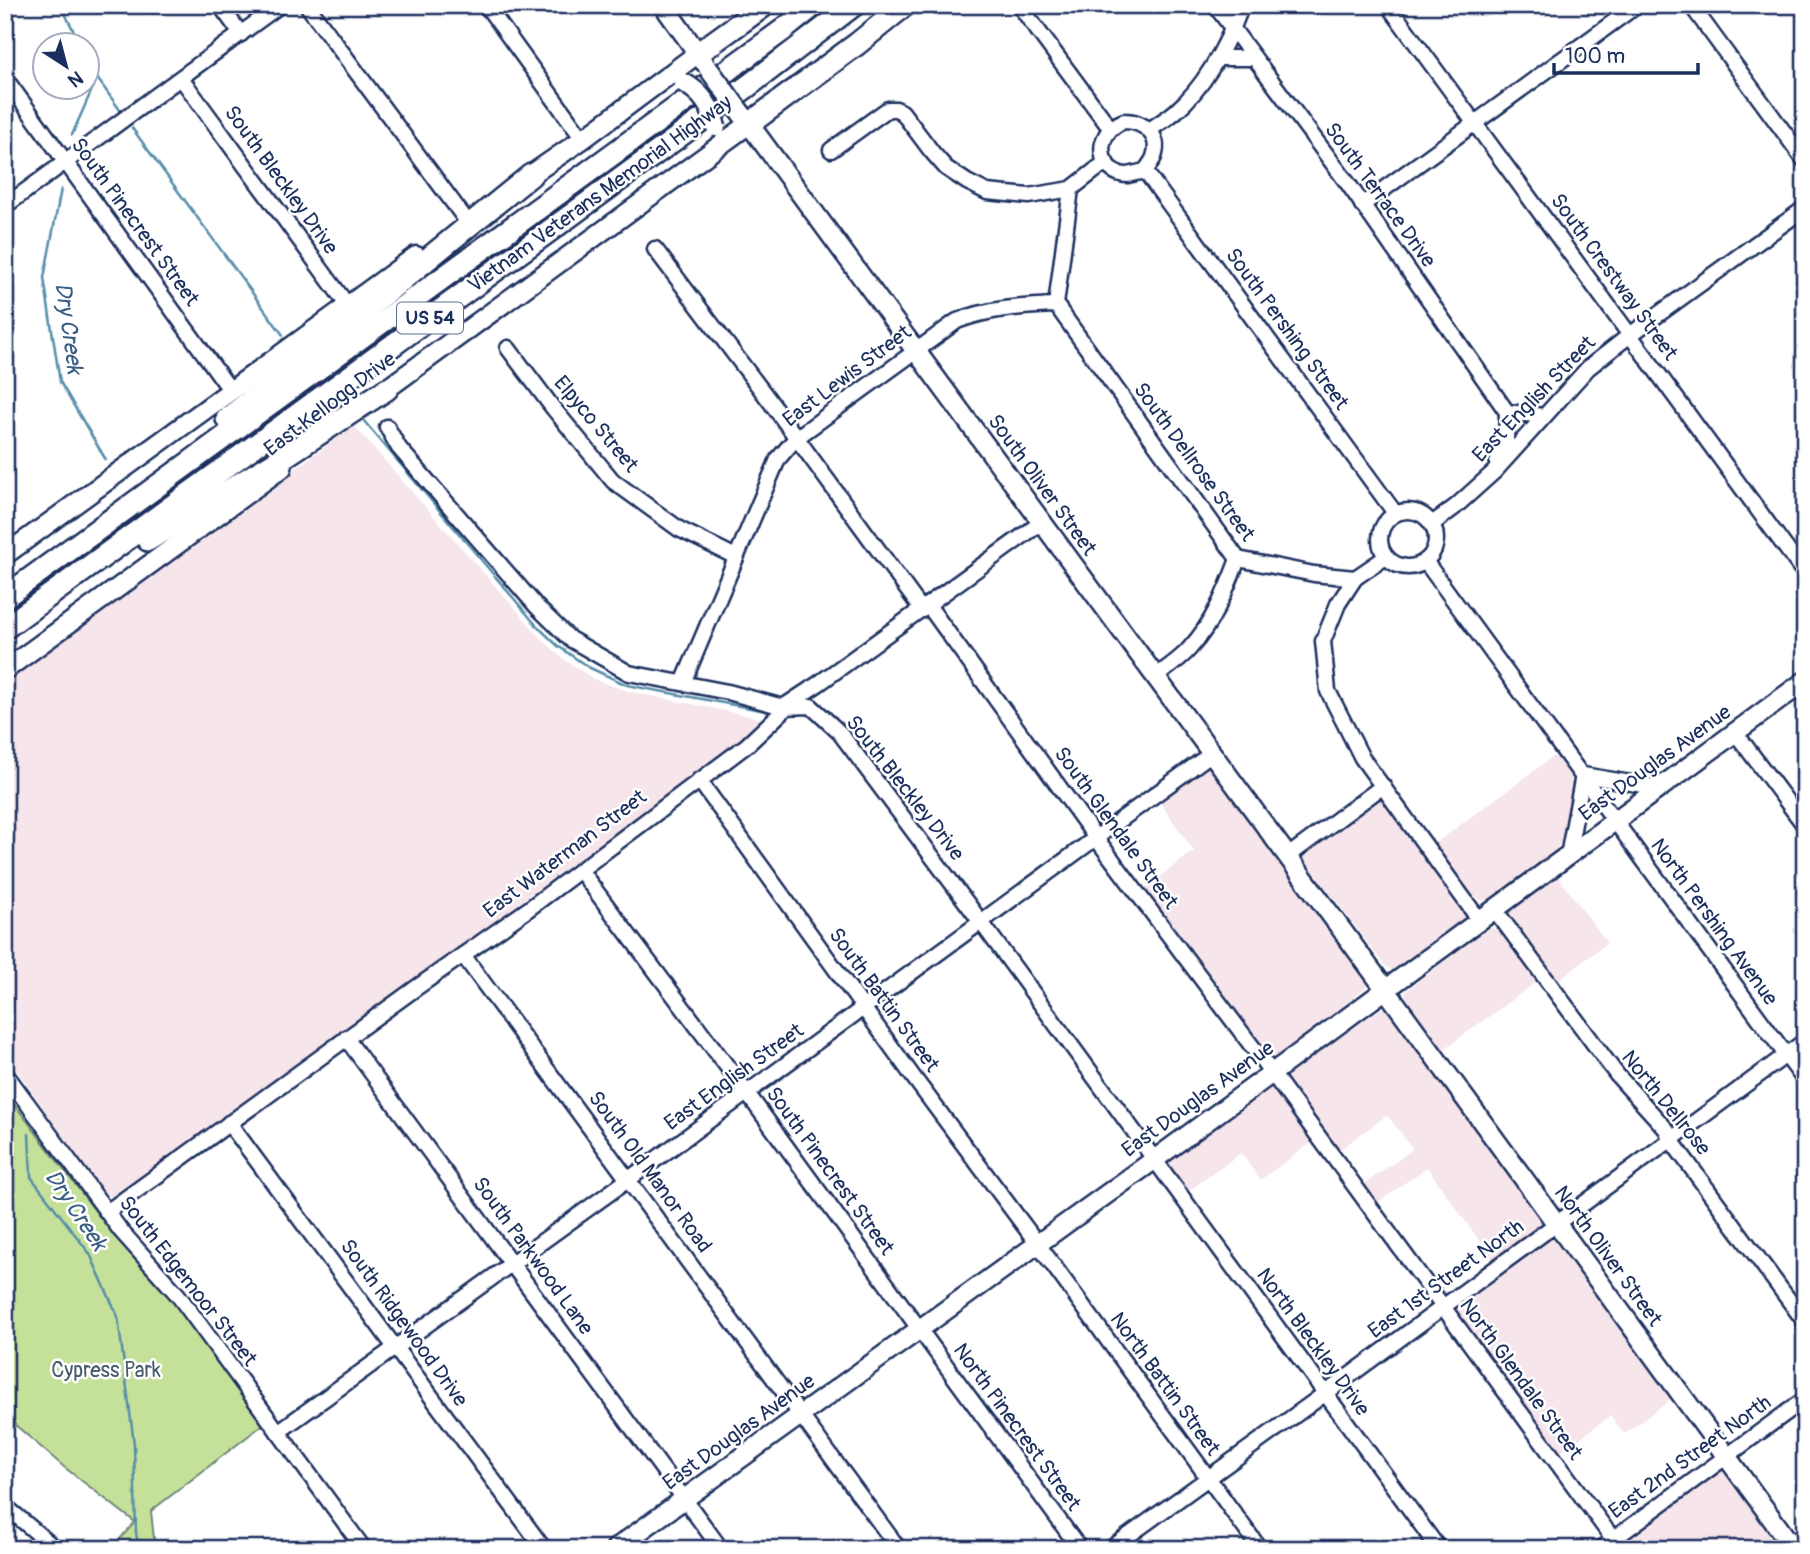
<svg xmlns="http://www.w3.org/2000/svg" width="1810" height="1554" font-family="Pangolin,sans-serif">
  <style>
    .built { fill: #f6e5ea }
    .green { fill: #c5e199; stroke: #70887c; stroke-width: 2 }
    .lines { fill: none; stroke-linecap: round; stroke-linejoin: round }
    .stream { stroke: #578eaa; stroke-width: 2.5 }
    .minor-casing { stroke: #1b2f5e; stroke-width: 19 }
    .major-casing { stroke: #1b2f5e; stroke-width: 23 }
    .highway-casing { stroke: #1b2f5e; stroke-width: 26 }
    .minor { stroke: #fff; stroke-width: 14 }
    .major { stroke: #fff; stroke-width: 18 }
    .highway { stroke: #fff; stroke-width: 21 }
    .major-bridge-casing { stroke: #1b2f5e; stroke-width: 23; stroke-linecap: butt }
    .major-bridge { stroke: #fff; stroke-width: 18 }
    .labels { text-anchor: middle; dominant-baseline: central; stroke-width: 5; stroke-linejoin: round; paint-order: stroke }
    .shield { fill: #fff; stroke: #5f6d8e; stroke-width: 2 }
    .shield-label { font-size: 19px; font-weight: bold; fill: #1b2f5e }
    .street-label { font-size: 21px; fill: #1b2f5e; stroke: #fff }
    .park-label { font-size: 21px; fill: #465c6d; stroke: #fff }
    .water-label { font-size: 23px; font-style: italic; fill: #395e84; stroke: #fff }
  </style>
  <rect width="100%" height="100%" fill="#fff"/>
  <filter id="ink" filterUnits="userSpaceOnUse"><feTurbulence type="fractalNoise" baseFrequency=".0143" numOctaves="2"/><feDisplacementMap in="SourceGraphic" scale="14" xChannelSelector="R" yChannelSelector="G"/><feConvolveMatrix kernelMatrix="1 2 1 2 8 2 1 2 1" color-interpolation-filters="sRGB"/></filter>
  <g filter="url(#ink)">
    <g class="built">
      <polygon points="354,426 541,638 562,658 593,679 627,691 760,718 753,731 740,741 118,1196 110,1196 102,1191 5,1054 5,677"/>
      <polygon points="1558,753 1569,772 1572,783 1572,809 1564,836 1556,850 1538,866 1495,898 1483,901 1474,896 1467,890 1433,845"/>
      <polygon points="1208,764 1211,764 1369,980 1369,984 1365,988 1278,1058 1273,1061 1269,1060 1145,888 1194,851 1159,801"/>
      <polygon points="1382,799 1385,801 1464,909 1466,916 1464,920 1459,924 1392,970 1384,965 1303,857 1305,851 1376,800"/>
      <polygon points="1557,875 1607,943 1557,981 1511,918 1510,913 1512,909"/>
      <polygon points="1495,928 1502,930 1540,979 1443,1050 1407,999 1405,995 1406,991 1478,936 1489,929"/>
      <polygon points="1386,1008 1543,1222 1542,1226 1493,1260 1427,1167 1376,1204 1363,1185 1413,1149 1387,1115 1338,1151 1289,1082 1287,1077 1289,1073 1381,1009"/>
      <polygon points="1271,1088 1277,1089 1314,1141 1260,1180 1241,1153 1187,1192 1170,1167 1167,1161 1266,1089"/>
      <polygon points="1552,1236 1556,1238 1674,1397 1624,1434 1610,1416 1560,1453 1453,1310 1454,1306 1546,1238"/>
      <polygon points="1721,1470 1730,1474 1784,1549 1610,1549"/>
    </g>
    <polygon class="green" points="5,1092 115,1237 156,1269 269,1420 151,1511 155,1549 111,1549 135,1522 64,1467 5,1416"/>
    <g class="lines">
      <g class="stream">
        <polyline points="61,5 81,46"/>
        <polyline points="88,59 97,78 120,110"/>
        <polyline points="132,128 283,335"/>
        <polyline points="72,135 97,78"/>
        <polyline points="61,189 44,278 60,382 106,460"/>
        <polyline points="364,421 537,626 558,646 588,667 627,685 766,711"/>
        <polyline points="29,1134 31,1177 90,1254 118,1317 134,1444 136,1533 139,1549"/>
      </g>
      <g class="minor-casing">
        <g id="minor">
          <polyline points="220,5 241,34"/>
          <polyline points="307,5 466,220"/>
          <polyline points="486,5 583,139"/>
          <polyline points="1019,5 1110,128"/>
          <polyline points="1215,5 1349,185 1507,412"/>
          <polyline points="1388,5 1805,574"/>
          <polyline points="1691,5 1805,161"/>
          <polyline points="1218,58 1253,58"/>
          <polyline points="5,78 231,391"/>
          <polyline points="181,78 348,306"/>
          <path d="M1124,121C1143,121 1162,135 1154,157C1152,162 1148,167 1145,171C1139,172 1133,174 1128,175C1098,175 1091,133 1124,121Z"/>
          <path d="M1149,130C1158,124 1168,118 1176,111C1206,85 1228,42 1242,5"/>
          <polyline points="831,150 888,109 896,109 902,112 932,152 946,168 967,182 987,192 1029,196 1071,189 1106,162"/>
          <polyline points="1145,171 1395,513"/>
          <polyline points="1071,189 1056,305 1238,559 1314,574 1355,578 1338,604 1323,641 1328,691 1362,758 1480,921"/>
          <polyline points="1362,205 1637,5"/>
          <polyline points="5,206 280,5"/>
          <polyline points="655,249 769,400 922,610"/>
          <polyline points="5,322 6,323"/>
          <polyline points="508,348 553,408 613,481 679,529 736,557"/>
          <polyline points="387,427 399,448 537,607 570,639 629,673 728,692 783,707 811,706 840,733 981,922 1439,1549"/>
          <polyline points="1497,463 1506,441 1507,412 1544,416"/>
          <circle cx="1408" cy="539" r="28"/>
          <polyline points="1432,524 1455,507 1495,471 1588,368 1630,335 1805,208"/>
          <polyline points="1425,561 1805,1081"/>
          <polyline points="1355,578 1386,557"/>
          <polyline points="928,605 1096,838 1272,1073 1613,1539"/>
          <path d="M1155,677C1167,668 1181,659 1190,648C1213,623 1226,591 1238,559"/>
          <path d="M683,683L778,459L796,438L957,321C990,308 1020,307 1056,305"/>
          <polyline points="1735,732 1805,826"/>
          <polyline points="699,780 914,1078 1037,1243 1260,1549"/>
          <polyline points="1288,856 1383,786"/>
          <polyline points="1568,856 1583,775 1661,788"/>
          <polyline points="580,870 747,1093 1080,1549"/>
          <polyline points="1495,910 1617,1075 1666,1129 1671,1140 1805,1322"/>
          <polyline points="463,955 899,1549"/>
          <polyline points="346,1038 721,1549"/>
          <polyline points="5,1073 121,1231 178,1295 364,1549"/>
          <polyline points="229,1123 544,1549"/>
          <polyline points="107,1212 416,988 527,910 747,745 783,711 783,707 818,684 1042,522"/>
          <polyline points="278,1432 629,1179 1212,753"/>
          <polyline points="5,1506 56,1549"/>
          <polyline points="1110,1549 1330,1390 1805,1041"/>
          <polyline points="1600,1549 1805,1399"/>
        </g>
      </g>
      <g class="major-casing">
        <g id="major">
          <polyline points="663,5 704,62"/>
          <polyline points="741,113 1386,990 1794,1549"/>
          <polyline points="522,181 583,139 697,54"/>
          <polyline points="377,396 749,124"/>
          <polyline points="5,555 416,256"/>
          <polyline points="5,670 282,468"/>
          <polyline points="615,1549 1154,1160 1805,681"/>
        </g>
      </g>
      <g class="highway-casing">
        <g id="highway">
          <polyline points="697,54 765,5"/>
          <polyline points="749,124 857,44 905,5"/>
          <polyline points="227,419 397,284 531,175"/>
          <polyline points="148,540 290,453 387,389"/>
          <polyline points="5,597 783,30 814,5"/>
          <polyline points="5,628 748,86 854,5"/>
        </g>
      </g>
      <use href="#minor" class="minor"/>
      <use href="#major" class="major"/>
      <use href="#highway" class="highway"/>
      <g class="major-bridge-casing">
        <g id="major-bridge">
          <polyline points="708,68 741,113"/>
          <path d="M684,83C701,92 712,108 716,127"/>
        </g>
      </g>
      <use href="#major-bridge" class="major-bridge"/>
    </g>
  </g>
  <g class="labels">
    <rect class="shield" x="397" y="302.5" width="66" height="31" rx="5"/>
    <g class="shield-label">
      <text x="430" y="318">US 54</text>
    </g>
    <g class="street-label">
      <text transform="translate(281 180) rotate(54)">South Bleckley Drive</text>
      <text transform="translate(600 194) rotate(-36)">Vietnam Veterans Memorial Highway</text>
      <text transform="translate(1380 195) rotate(54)">South Terrace Drive</text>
      <text transform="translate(135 222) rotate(54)">South Pinecrest Street</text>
      <text transform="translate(1614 277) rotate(54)">South Crestway Street</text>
      <text transform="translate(1287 329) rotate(54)">South Pershing Street</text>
      <text transform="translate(847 376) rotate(-37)">East Lewis Street</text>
      <text transform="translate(1534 399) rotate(-46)">East English Street</text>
      <text transform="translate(330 404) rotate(-37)">East Kellogg Drive</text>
      <text transform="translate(596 424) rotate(50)">Elpyco Street</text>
      <text transform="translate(1194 462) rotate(54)">South Dellrose Street</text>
      <text transform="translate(1042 485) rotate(54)">South Oliver Street</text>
      <text transform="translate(1655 763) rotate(-36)">East Douglas Avenue</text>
      <text transform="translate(905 788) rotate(52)">South Bleckley Drive</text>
      <text transform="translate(1116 828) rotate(54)">South Glendale Street</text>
      <text transform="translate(565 854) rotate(-37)">East Waterman Street</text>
      <text transform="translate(1714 922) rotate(54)">North Pershing Avenue</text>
      <text transform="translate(884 1000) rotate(54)">South Battin Street</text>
      <text transform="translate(734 1077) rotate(-36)">East English Street</text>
      <text transform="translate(1198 1099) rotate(-36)">East Douglas Avenue</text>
      <text transform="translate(1666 1103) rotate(51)">North Dellrose</text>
      <text transform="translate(830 1171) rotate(54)">South Pinecrest Street</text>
      <text transform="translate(650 1172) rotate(54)">South Old Manor Road</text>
      <text transform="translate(533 1256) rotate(54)">South Parkwood Lane</text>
      <text transform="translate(1608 1256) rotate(54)">North Oliver Street</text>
      <text transform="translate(1446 1279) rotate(-36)">East 1st Street North</text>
      <text transform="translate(188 1281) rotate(52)">South Edgemoor Street</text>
      <text transform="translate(404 1323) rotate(54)">South Ridgewood Drive</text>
      <text transform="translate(1313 1342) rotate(54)">North Bleckley Drive</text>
      <text transform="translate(1521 1379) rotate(54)">North Glendale Street</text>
      <text transform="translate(1165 1384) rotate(54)">North Battin Street</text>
      <text transform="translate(1017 1427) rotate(54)">North Pinecrest Street</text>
      <text transform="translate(739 1432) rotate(-36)">East Douglas Avenue</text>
      <text transform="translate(1690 1457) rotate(-36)">East 2nd Street North</text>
    </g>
    <g class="park-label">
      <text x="106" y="1370">Cypress Park</text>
    </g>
    <g class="water-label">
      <text transform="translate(69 328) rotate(82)">Dry Creek</text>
      <text transform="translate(76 1210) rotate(56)">Dry Creek</text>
    </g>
  </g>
  <rect width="1810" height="1554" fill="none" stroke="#fff" stroke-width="28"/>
  <rect x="14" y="14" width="1782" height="1526" fill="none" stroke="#1b2f5e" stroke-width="2.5" filter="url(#ink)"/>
  <g transform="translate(66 66) rotate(144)"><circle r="33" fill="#ffffff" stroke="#a4acbf" stroke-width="2"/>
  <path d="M0-5L12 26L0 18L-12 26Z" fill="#1b2f5e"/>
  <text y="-10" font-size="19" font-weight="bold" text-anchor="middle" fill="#1b2f5e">N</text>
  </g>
  <path d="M1554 63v10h144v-10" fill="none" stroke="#1b2f5e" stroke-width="3.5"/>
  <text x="1565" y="63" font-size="21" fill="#1b2f5e" stroke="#ffffff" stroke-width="5" paint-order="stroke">100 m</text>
</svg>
